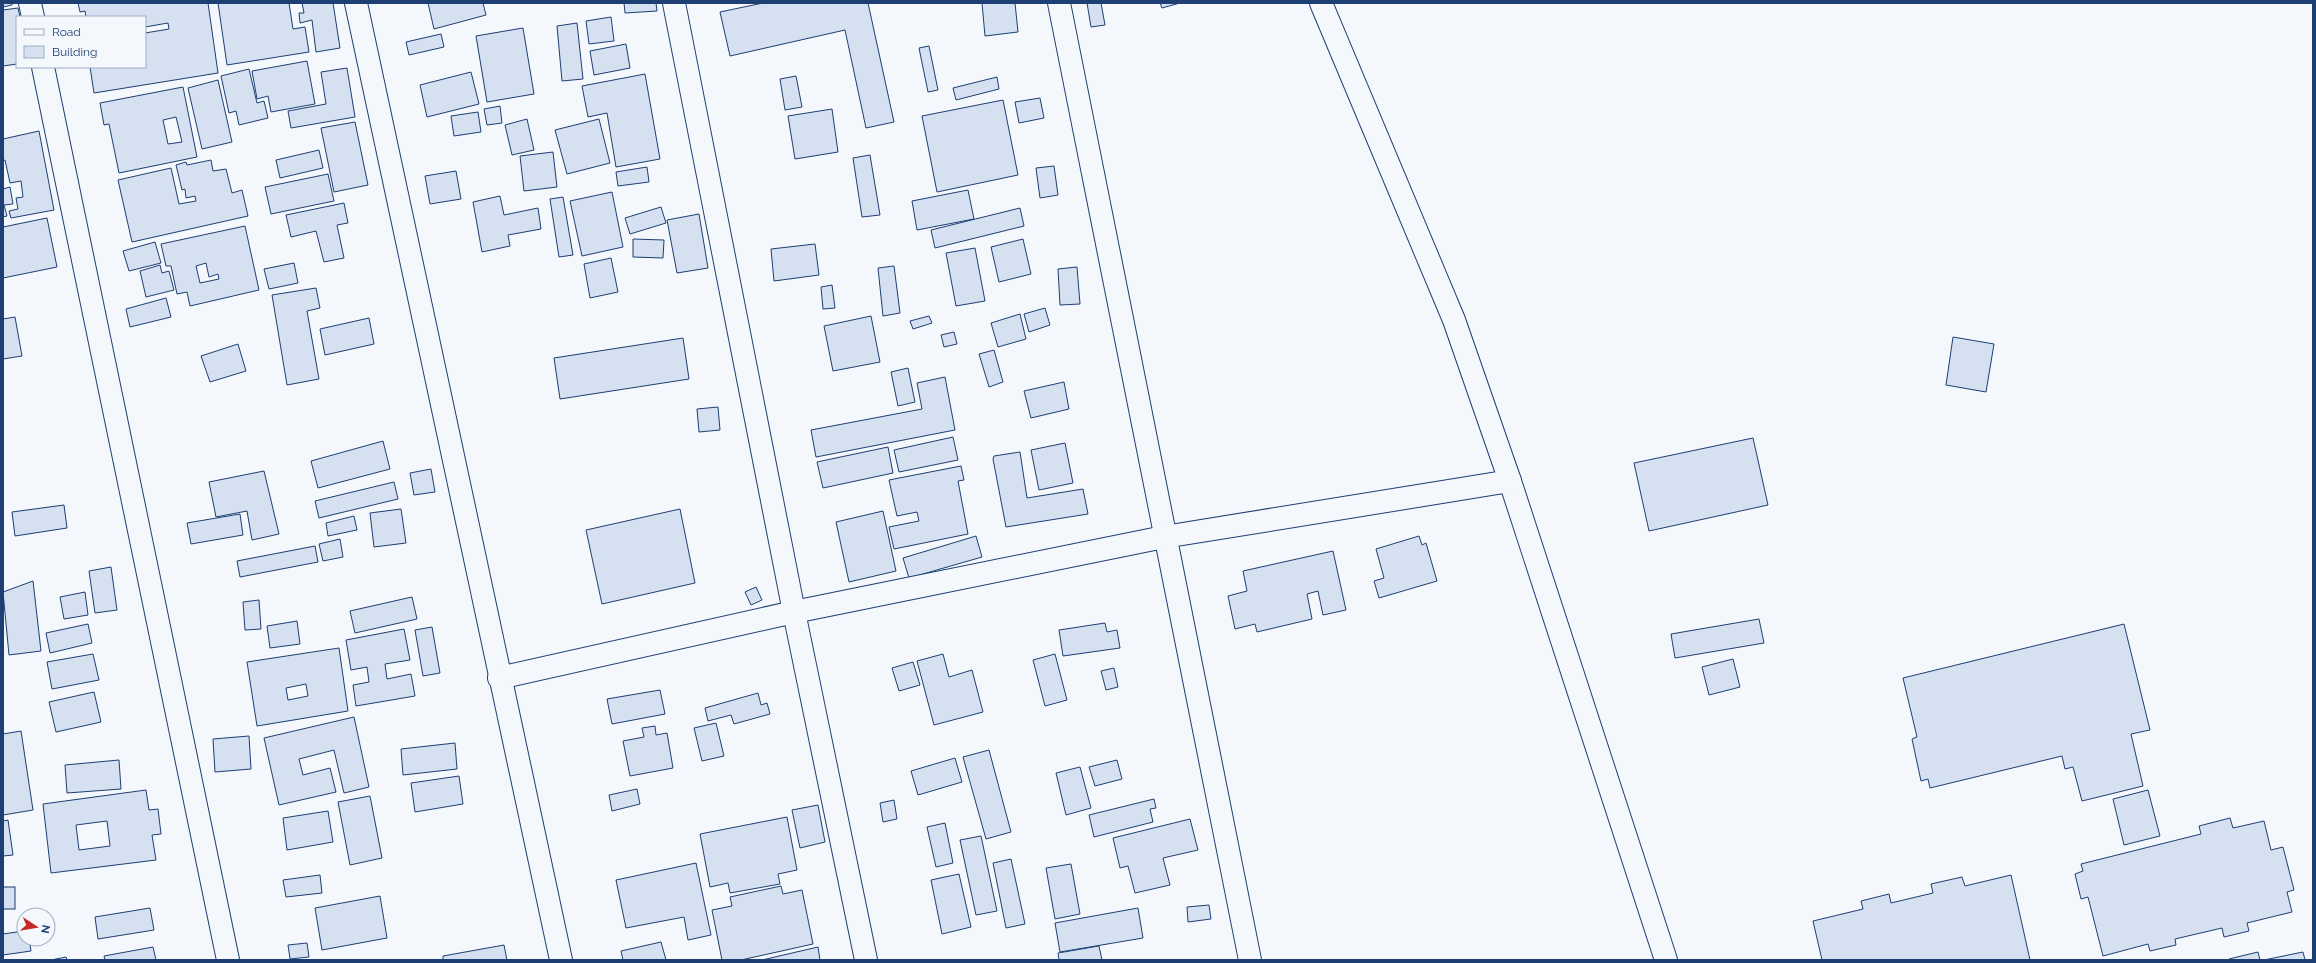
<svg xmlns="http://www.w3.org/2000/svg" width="2316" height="963" font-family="Raleway,sans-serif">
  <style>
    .building { fill: #d5e0f0; stroke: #1d3f73; fill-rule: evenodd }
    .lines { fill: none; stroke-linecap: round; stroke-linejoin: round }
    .street-casing { stroke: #1d3f73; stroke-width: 24 }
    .street { stroke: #f4f7fb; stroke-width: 22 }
  </style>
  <rect width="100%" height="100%" fill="#f4f7fb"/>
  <g class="building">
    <polygon points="3,3 12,3 12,5 3,7"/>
    <polygon points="78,3 208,3 218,73 94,93 90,67 145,67 145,33 169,29 168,23 145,27 145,17 86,17 85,11 80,12"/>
    <polygon points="218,3 289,3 293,29 305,27 309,52 227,65"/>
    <polygon points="302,3 333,3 340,48 316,52 312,20 300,23 299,13 304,13"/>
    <polygon points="428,3 483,3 486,15 434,29"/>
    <polygon points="624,3 656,3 657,11 625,13"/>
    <polygon points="763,3 868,3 894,122 866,128 845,30 730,56 720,12"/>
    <polygon points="982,3 1015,3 1018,32 985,36"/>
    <polygon points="1087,3 1101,3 1105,25 1091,27"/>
    <polygon points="1160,3 1180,3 1162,8"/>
    <polygon points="18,8 20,17 17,17 17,64 3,66 3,10"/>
    <polygon points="611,17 614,41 589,44 586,21"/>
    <polygon points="577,23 583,79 562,81 557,26"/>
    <polygon points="523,28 534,94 487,102 476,36"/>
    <polygon points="441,34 444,47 409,55 406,42"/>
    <polygon points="626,44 630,68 594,75 590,51"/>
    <polygon points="929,46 938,90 928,92 919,48"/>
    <polygon points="307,61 315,104 271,112 268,96 257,99 252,71"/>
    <polygon points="347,68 355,117 291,128 288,111 326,104 321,72"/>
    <polygon points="249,69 257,103 264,101 268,118 239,125 236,111 229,113 221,76"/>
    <polygon points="471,72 479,104 427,117 420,85"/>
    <polygon points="645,74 660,159 616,167 607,113 588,117 582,86"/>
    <polygon points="796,76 802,107 785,110 780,79"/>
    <polygon points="997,77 999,89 956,100 953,88"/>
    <polygon points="218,80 232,142 202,149 188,88"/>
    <path d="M183,87L197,157L119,173L109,124L104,125L100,103ZM176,117L182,142L168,144L163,120Z"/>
    <polygon points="1040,98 1044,118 1019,123 1015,102"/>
    <polygon points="1003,100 1018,175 937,192 922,116"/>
    <polygon points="500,106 502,123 487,125 484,109"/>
    <polygon points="832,109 838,152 795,159 788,116"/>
    <polygon points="478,112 481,132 454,136 451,116"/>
    <polygon points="527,119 534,150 512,155 505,125"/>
    <polygon points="599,119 610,163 567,174 555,130"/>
    <polygon points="355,122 368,185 334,192 321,128"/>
    <polygon points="39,131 54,210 11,218 9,211 18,209 16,198 23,197 21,181 10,183 5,160 3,161 3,139"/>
    <polygon points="319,150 323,168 280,178 276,160"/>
    <polygon points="553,152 557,187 524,191 520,156"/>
    <polygon points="870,155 880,215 862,217 853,158"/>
    <polygon points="211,160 213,171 226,169 232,193 242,190 248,216 132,242 118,180 171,168 179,204 196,201 195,196 186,198 185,189 182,190 176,165 186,162 187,165"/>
    <polygon points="1054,166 1058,195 1040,198 1036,168"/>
    <polygon points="647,167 649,182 618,186 616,172"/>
    <polygon points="456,171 461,199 430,204 425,176"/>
    <polygon points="328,174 334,201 271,214 265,187"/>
    <polygon points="10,187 13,204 4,205 7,216 3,217 3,189"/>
    <polygon points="968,190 974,219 917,230 912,201"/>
    <polygon points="612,192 623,247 582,256 570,201"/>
    <polygon points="500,196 504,215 538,208 541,229 508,235 510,246 482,252 473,202"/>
    <polygon points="563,197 573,255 559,257 550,199"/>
    <polygon points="344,203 348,223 337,225 344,258 324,262 316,231 291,237 286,215"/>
    <polygon points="661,207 666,223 630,234 625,218"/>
    <polygon points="1020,208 1024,226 935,248 931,230"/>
    <polygon points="699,214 708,268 677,273 667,220"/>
    <polygon points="47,218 57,267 3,278 3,227"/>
    <path d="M245,226L259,290L190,306L187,292L177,294L171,266H166L161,244ZM206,263L209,277L218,274L219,279L200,283L196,266Z"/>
    <polygon points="633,239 664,240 663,258 633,257"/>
    <polygon points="1023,239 1031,274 999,282 991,247"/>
    <polygon points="155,242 161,263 129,271 123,251"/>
    <polygon points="815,244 819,275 774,281 771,249"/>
    <polygon points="975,248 985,301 956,306 946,253"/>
    <polygon points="611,258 618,292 590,298 584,264"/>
    <polygon points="294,263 298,283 269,289 264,269"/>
    <polygon points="160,265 162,273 169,271 174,290 146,297 140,271"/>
    <polygon points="894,266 900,313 883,316 878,268"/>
    <polygon points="1077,267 1080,304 1060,305 1058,269"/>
    <polygon points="832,285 835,308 823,309 821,287"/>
    <polygon points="316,288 320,308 307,311 319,379 287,385 272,295"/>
    <polygon points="166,298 171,317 130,327 126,309"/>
    <polygon points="1045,308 1050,325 1029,332 1024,314"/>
    <polygon points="1020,314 1026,339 998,347 991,323"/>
    <polygon points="871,316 880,362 833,371 824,326"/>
    <polygon points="929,316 932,323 913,329 910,321"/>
    <polygon points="15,317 22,356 3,359 3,319"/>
    <polygon points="369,318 374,344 325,355 320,329"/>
    <polygon points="954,332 957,344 944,347 941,335"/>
    <polygon points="1953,337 1994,344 1986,392 1946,385"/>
    <polygon points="683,338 689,379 560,399 554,358"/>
    <polygon points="238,344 246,371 210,382 201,356"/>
    <polygon points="994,350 1003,382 989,387 979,354"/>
    <polygon points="908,368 915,402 898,406 891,372"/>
    <polygon points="945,377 955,430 816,457 811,430 922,409 917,383"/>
    <polygon points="1064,382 1069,409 1031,418 1024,391"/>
    <polygon points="718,407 720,430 699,432 697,409"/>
    <polygon points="953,437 958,460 899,472 894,450"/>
    <polygon points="1753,438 1768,505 1649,531 1634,463"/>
    <polygon points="383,441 390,469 318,488 311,461"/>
    <polygon points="1065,443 1073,483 1039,490 1031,450"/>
    <polygon points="888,447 893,473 823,488 817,462"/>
    <polygon points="1020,452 1027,498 1083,489 1088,514 1006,527 993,459 994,456"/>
    <polygon points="961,466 964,480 958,481 968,534 894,549 889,527 919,521 917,512 897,516 889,480"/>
    <polygon points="431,469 435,492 414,495 410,473"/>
    <polygon points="264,471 279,534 252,540 247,511 216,517 209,482"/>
    <polygon points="394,482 398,499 319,518 315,501"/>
    <polygon points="64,505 67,528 15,536 12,512"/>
    <polygon points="401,509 406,543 374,547 370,513"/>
    <polygon points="680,509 695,583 602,604 586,530"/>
    <polygon points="883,511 896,571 849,582 836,522"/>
    <polygon points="240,514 243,535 191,544 187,523"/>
    <polygon points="354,516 357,530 328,536 326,523"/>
    <polygon points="976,536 982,557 909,578 903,558"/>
    <polygon points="1419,536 1422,545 1426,543 1437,581 1379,598 1374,581 1384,578 1376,549"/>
    <polygon points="340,539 343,557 323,561 319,544"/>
    <polygon points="315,546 318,562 240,577 237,561"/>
    <polygon points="1333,551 1346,610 1323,615 1318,591 1307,594 1312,619 1257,632 1255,624 1235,629 1228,596 1247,591 1243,571"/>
    <polygon points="111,567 117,610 95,613 89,571"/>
    <polygon points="33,581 41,651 9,655 3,592"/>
    <polygon points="756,587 762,600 751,605 745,592"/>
    <polygon points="85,592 88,615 64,619 60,597"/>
    <polygon points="412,597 417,619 355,633 350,611"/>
    <polygon points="259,600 261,629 245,630 243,602"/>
    <polygon points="1759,619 1764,643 1675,658 1671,634"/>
    <polygon points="297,621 300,644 270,648 267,626"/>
    <polygon points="1105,623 1107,632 1117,630 1120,648 1063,656 1059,630"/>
    <polygon points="88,624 92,643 50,653 46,633"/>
    <polygon points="2124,624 2150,730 2131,734 2143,786 2082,801 2073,767 2065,769 2062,756 1930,788 1928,779 1921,781 1912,739 1917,737 1903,678"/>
    <polygon points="432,627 440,673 423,676 415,630"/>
    <polygon points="404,629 410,660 385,664 387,679 411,674 415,696 356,706 353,685 369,682 367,667 351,670 346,640"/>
    <path d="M339,648L348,711L257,726L247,662ZM306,684L308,696L288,700L286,688Z"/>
    <polygon points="93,654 99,680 52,689 47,662"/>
    <polygon points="943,654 949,677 972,670 983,712 934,725 917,661"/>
    <polygon points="1055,654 1067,700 1045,706 1033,660"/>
    <polygon points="1733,659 1740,687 1709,695 1702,667"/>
    <polygon points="913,662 920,685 899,691 892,668"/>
    <polygon points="1114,668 1118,687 1106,690 1101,671"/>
    <polygon points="660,690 665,714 612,724 607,699"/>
    <polygon points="94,692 101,722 56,732 49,702"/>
    <polygon points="758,693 761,705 767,703 770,714 734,724 731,715 708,721 705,708"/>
    <polygon points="354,717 369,787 344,793 334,750 299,759 303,775 330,768 336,792 279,805 264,738"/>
    <polygon points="716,723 724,756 702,761 694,728"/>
    <polygon points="655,726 656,735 667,733 673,768 630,776 623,741 644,737 642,728"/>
    <polygon points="21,731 33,810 3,815 3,734"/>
    <polygon points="249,736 251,769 215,772 213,739"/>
    <polygon points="455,743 457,769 403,775 401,749"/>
    <polygon points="989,750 1011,832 986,839 963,757"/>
    <polygon points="955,758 962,782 918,795 911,771"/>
    <polygon points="119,760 121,789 67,793 65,765"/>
    <polygon points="1117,760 1122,779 1095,786 1089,767"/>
    <polygon points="1080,767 1091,808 1066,815 1056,773"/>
    <polygon points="459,776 463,804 415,812 411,783"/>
    <polygon points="637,789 640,804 612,811 609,795"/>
    <path d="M146,790L149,810L158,809L161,834L152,835L156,860L51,873L43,804ZM107,821L110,846L79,850L76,825Z"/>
    <polygon points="2148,790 2160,836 2124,845 2113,799"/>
    <polygon points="370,796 382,858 350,865 338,802"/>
    <polygon points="1154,799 1156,808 1150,809 1153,822 1094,837 1089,815"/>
    <polygon points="894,800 897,819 883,822 880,803"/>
    <polygon points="818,805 825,842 800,848 792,810"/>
    <polygon points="328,811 333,842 287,850 283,818"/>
    <polygon points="787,817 797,870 778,874 780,884 730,893 728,883 710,887 700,834"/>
    <polygon points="2230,818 2233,828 2264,821 2271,850 2283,847 2294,890 2287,892 2292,912 2247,923 2249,931 2224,937 2222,928 2175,939 2176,945 2150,951 2148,944 2103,956 2088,897 2081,899 2075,874 2083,871 2081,864 2201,834 2199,826"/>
    <polygon points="1190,819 1198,850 1163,858 1170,885 1135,893 1128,866 1120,868 1113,838"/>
    <polygon points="8,820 13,855 3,856 3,821"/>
    <polygon points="945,823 953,863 936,867 927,827"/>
    <polygon points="981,836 997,911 976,915 960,840"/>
    <polygon points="1011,859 1025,924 1006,928 993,863"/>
    <polygon points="696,863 711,935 688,940 684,917 626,928 616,880"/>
    <polygon points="1071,864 1080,914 1055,919 1046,868"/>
    <polygon points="959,874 971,927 942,934 931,880"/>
    <polygon points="320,875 322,893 286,897 283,880"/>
    <polygon points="2011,875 2030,960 1822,960 1813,921 1863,909 1861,901 1889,894 1891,903 1933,893 1931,884 1962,877 1965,886"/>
    <polygon points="781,886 783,894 802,890 813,944 741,960 722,960 712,910 732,906 730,897"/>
    <rect x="3" y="887" width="12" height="22"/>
    <polygon points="380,896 387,938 322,950 315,908"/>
    <polygon points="1209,905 1211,919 1188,922 1187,907"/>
    <polygon points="150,908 154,930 98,939 95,917"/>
    <polygon points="1138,908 1143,938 1060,952 1055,923"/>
    <polygon points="24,931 24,939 29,939 31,951 3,955 3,934"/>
    <polygon points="661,942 666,960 623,960 621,951"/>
    <polygon points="307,943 309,957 290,959 288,945"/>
    <polygon points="504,945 507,960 443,960 443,956"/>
    <polygon points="1099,946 1102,960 1059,960 1058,953"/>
    <polygon points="153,947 156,960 105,960 104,956"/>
    <polygon points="818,947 820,960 762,960"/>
    <polygon points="2258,952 2260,960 2229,960 2229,959"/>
    <polygon points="2303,952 2305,960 2264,960"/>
    <polygon points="66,957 67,960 51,960"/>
  </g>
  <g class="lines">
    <g class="street-casing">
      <g id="street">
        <polyline points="30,3 33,17"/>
        <polyline points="356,3 561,960"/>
        <polyline points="674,3 794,612 866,960"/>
        <polyline points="1059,3 1250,960"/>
        <polyline points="1321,3 1454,320 1510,481 1666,960"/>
        <polyline points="43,67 228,960"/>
        <polyline points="499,678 794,612 1164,537 1510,481"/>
      </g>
    </g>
    <use href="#street" class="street"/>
  </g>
  <rect width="2316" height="963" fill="none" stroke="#1d3f73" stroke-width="8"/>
  <rect x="16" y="16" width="130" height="52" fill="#f4f7fb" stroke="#9eadc5"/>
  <rect x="24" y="29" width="20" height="6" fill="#f4f7fb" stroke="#9eadc5"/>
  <text x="52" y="36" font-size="12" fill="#1d3f73">Road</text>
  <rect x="24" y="46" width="20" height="12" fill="#d5e0f0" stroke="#9eadc5"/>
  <text x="52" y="56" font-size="12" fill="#1d3f73">Building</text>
  <g transform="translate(36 927) rotate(102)"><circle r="19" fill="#f4f7fb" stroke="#9eadc5"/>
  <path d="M0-3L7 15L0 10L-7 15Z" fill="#c62828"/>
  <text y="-6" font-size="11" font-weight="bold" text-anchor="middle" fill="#1d3f73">N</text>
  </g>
</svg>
